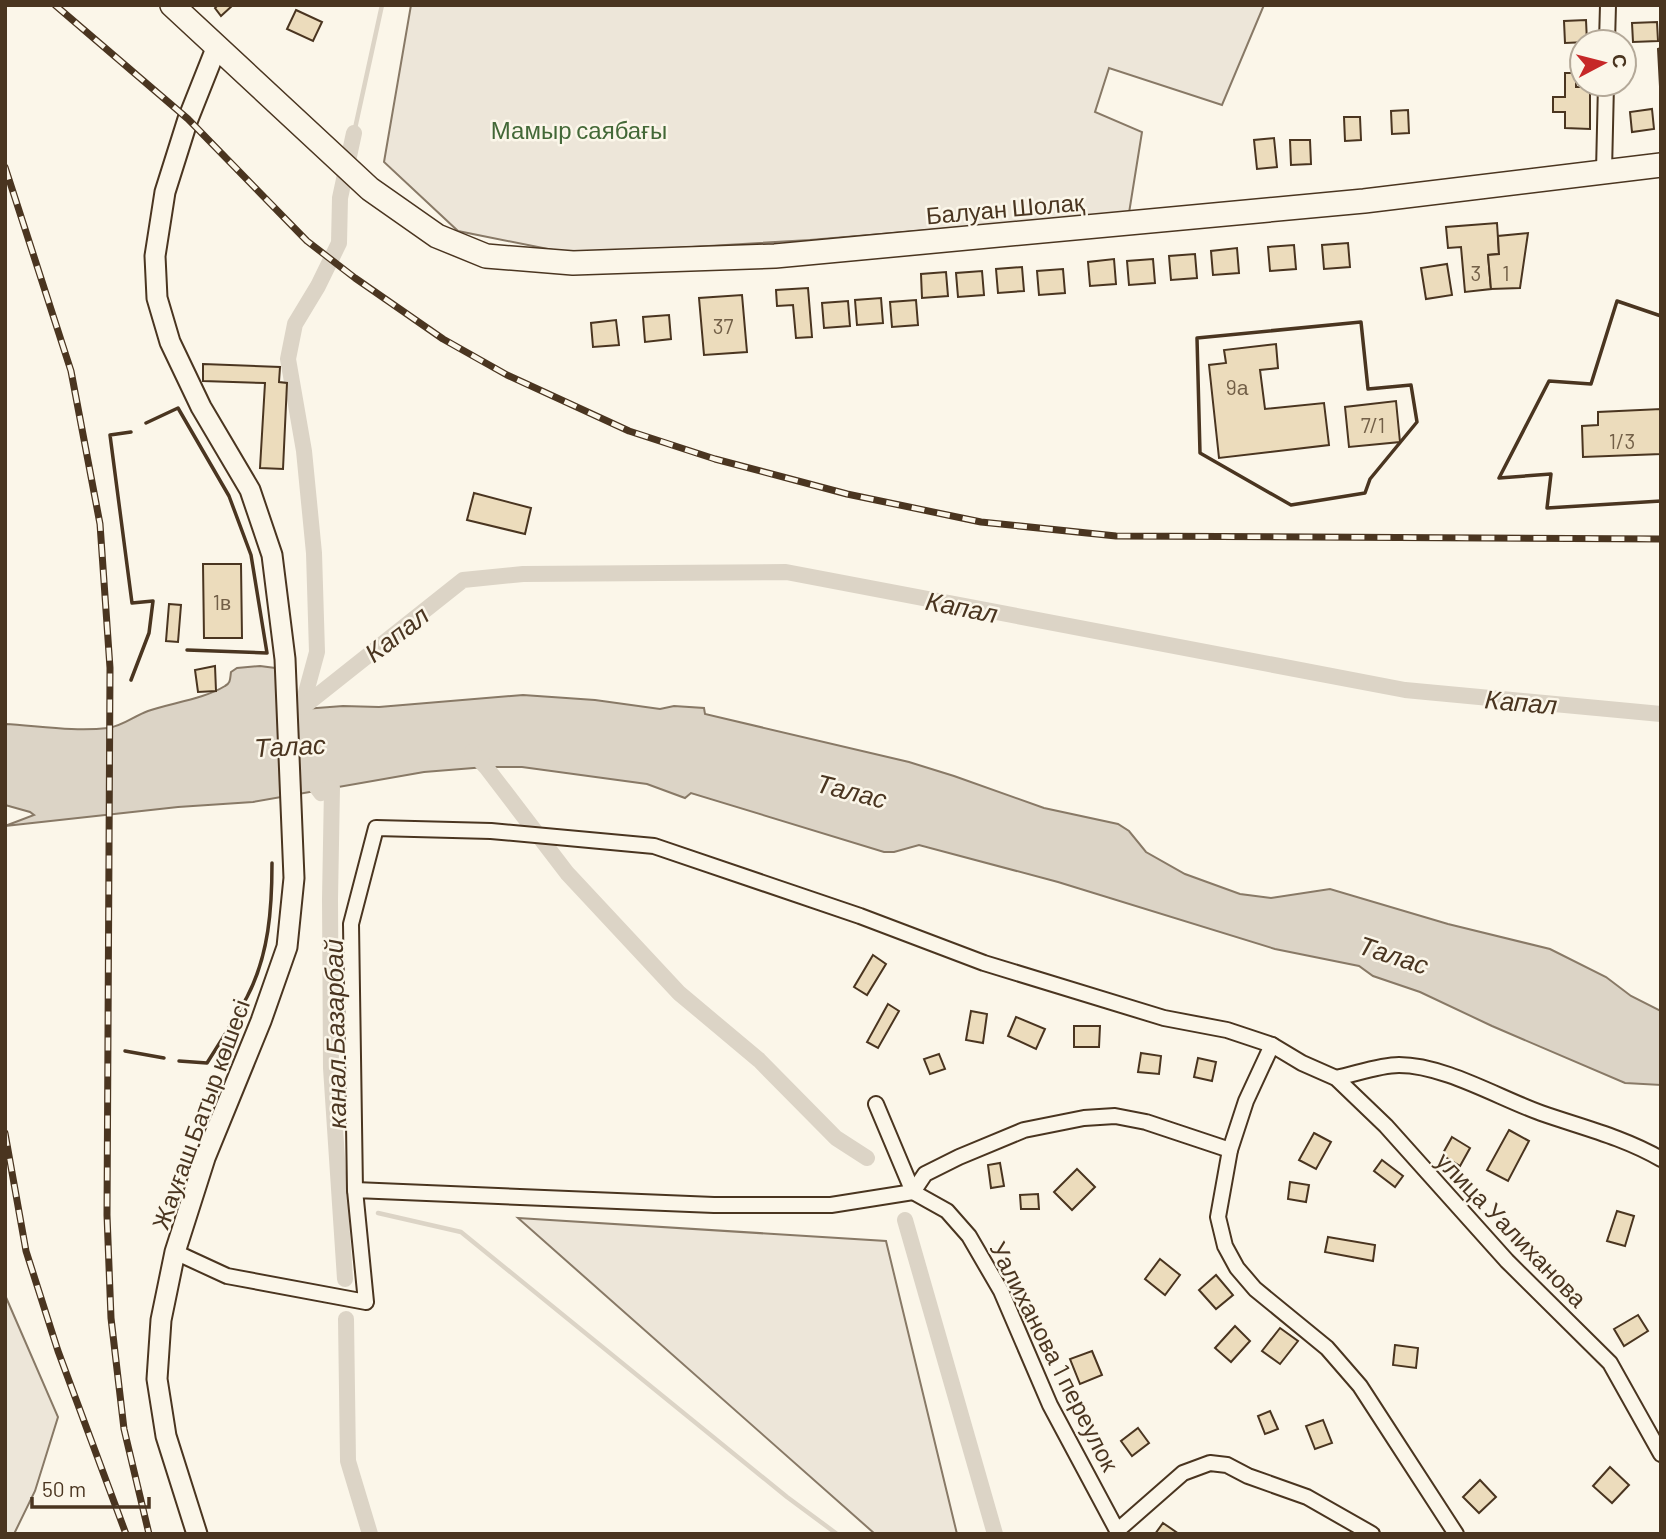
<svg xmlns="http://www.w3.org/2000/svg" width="1666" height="1539" font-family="Barlow,sans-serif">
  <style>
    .green { fill: #ede6d9; stroke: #887966; stroke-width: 2 }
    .water { fill: #dcd4c6; stroke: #887966; stroke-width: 2 }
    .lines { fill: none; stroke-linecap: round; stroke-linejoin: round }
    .stream { stroke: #dcd4c6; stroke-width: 4.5 }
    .canal { stroke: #dcd4c6; stroke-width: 16 }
    .building { fill: #ecdcbc; stroke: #4a3520; stroke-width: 2 }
    .minor-casing { stroke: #4a3520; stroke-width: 18 }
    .secondary-casing { stroke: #4a3520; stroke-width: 23 }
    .primary-casing { stroke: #4a3520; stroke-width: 26 }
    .minor { stroke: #fbf6e9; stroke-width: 14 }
    .secondary { stroke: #fbf6e9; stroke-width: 19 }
    .primary { stroke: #fbf6e9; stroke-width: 23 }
    .rail-casing { stroke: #4a3520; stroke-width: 7 }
    .rail { stroke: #fbf6e9; stroke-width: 4.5; stroke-dasharray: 13; stroke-linecap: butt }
    .wall { stroke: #4a3520; stroke-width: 3.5 }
    .labels { text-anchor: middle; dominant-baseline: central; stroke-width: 5; stroke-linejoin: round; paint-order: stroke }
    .number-label { font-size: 21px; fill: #725f47 }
    .park-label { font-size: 24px; fill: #436837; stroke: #fbf6e9 }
    .street-label { font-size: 24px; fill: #4a3520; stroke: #fbf6e9 }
    .water-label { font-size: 26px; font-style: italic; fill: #4a3520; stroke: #fbf6e9 }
  </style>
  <rect width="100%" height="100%" fill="#fbf6e9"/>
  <g class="green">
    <polygon points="411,5 1264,5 1222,105 1109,68 1095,112 1142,132 1129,213 810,240 573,254 458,231 384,162"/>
    <polygon points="518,1218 886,1241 957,1534 875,1534"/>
    <polygon points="5,1295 58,1417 35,1491 14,1534 5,1534"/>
  </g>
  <path class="water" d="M260,666L283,669L290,677L299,706L304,709L343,706L379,707L523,695L595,700L660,709L674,706L704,708L705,714L909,762L954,776L1044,808L1118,824L1129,831L1146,852L1185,874L1240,894L1271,898L1330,889L1448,924L1550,949L1606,977L1631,996L1661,1011V1085L1625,1083L1492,1026L1420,992L1373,976L1359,966L1275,949L1058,882L919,845L894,852H884L691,793L685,798L647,784L522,767H486L424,772L253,802L178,807L5,826L34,815L30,812L5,805V724C39,726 75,732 108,728C123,726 134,716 148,711C171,703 204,699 225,686C231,683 230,678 231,672L237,668Z"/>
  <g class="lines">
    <g class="stream">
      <polyline points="354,133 382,5"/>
      <polyline points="378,1213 461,1232 787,1497 837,1534"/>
    </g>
    <g class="canal">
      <polyline points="302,707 317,652 314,553 304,451 288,359 295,324 318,286 339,243 340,198 354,133"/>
      <polyline points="303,707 463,580 523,574 786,572 1405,690 1661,714"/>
      <polyline points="472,752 486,767 567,873 679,993 759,1060 836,1138 867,1158"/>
      <polyline points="306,777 315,785 321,793 332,788 330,899 331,1068 345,1279"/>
      <polyline points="905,1220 995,1534"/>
      <polyline points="346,1319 348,1461 370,1534"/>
    </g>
  </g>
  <g class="building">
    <polygon points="218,5 233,5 221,16 215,8"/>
    <polygon points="296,10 322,22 313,41 287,29"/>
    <polygon points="1586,20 1587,42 1565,43 1564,21"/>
    <polygon points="1657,22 1658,41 1633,42 1632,23"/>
    <polygon points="1661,48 1661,105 1658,49"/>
    <polygon points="1565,73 1576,73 1576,87 1590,87 1590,129 1565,128 1565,112 1553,112 1553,97 1565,97"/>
    <polygon points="1652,109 1654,129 1632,132 1630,112"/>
    <polygon points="1408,110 1409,133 1392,134 1391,111"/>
    <polygon points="1344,117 1360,117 1361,140 1345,141"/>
    <polygon points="1274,138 1277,167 1257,169 1254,140"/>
    <polygon points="1290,140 1310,140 1311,164 1291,165"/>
    <polygon points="1497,223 1499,254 1488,255 1491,289 1465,292 1461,247 1448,248 1446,227"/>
    <polygon points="1528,233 1520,288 1491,289 1488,255 1499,254 1498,236"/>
    <polygon points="1348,243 1350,267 1324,269 1322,245"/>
    <polygon points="1294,245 1296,269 1270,271 1268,247"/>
    <polygon points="1237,248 1239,273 1213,275 1211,251"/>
    <polygon points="1195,254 1197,278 1171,280 1169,256"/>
    <polygon points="1114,259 1116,284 1090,286 1088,262"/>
    <polygon points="1153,259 1155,283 1129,285 1127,261"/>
    <polygon points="1447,264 1452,295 1426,299 1421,268"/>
    <polygon points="1022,267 1024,291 998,293 996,269"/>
    <polygon points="1063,269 1065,293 1039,295 1037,271"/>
    <polygon points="982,271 984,295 958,297 956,273"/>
    <polygon points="946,272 948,296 922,298 921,274"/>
    <polygon points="808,288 812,337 796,338 793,305 777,306 776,290"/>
    <polygon points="742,295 747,352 704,355 699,298"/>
    <polygon points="881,298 883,323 857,325 855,300"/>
    <polygon points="916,300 918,325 892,327 890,302"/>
    <polygon points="848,301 850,326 824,328 822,303"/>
    <polygon points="669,315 671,339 645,342 643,317"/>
    <polygon points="616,320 619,345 593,347 591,323"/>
    <polygon points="1276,344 1278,368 1260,370 1265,409 1324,403 1329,445 1219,458 1209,365 1226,363 1224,350"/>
    <polygon points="203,364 280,367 279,382 287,383 283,469 260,468 265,383 203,381"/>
    <polygon points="1396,401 1400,442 1349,447 1345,407"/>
    <polygon points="1661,409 1661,454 1583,457 1582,426 1598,425 1598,412"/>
    <polygon points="474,493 531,508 525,534 467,520"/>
    <polygon points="203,564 241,564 242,638 204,638"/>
    <polygon points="169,604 181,605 178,642 166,641"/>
    <polygon points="215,666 216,691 198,692 195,670"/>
    <polygon points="873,955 886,964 867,995 854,987"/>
    <polygon points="888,1004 899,1011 878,1048 867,1042"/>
    <polygon points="971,1011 987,1014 983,1043 966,1040"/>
    <polygon points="1016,1017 1045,1029 1036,1049 1008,1036"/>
    <polygon points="1074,1026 1100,1026 1099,1047 1074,1047"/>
    <polygon points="1141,1053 1161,1056 1159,1074 1138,1072"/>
    <polygon points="939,1054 945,1069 930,1074 924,1059"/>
    <polygon points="1198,1058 1216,1062 1212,1081 1194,1077"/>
    <polygon points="1509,1130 1529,1141 1508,1181 1487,1170"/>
    <polygon points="1314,1133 1331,1142 1316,1169 1299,1160"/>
    <polygon points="1452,1137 1470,1148 1460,1166 1442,1155"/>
    <polygon points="1382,1160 1403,1176 1395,1187 1374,1171"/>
    <polygon points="1000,1163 1004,1186 991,1188 988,1165"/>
    <polygon points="1077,1169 1095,1187 1072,1210 1054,1192"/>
    <polygon points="1290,1182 1309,1185 1306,1202 1288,1199"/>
    <polygon points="1038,1194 1039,1209 1021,1209 1020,1195"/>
    <polygon points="1617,1211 1634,1216 1625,1246 1607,1241"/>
    <polygon points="1328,1237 1375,1245 1373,1261 1325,1252"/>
    <polygon points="1160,1259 1180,1275 1165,1295 1145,1279"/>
    <polygon points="1216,1275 1233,1295 1216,1309 1199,1290"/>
    <polygon points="1638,1315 1648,1331 1624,1346 1614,1329"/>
    <polygon points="1235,1326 1250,1341 1231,1362 1215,1348"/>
    <polygon points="1280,1328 1298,1341 1280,1364 1262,1351"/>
    <polygon points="1395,1345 1418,1348 1416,1368 1393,1365"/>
    <polygon points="1092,1351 1102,1375 1080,1384 1070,1359"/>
    <polygon points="1270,1411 1278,1429 1265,1434 1258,1416"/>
    <polygon points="1323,1420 1332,1443 1315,1449 1306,1426"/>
    <polygon points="1138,1428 1149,1443 1132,1456 1121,1441"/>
    <polygon points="1610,1467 1629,1485 1612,1503 1593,1486"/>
    <polygon points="1480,1480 1496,1497 1479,1513 1463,1497"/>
    <polygon points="1163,1523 1179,1534 1155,1534"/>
  </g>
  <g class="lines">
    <g class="minor-casing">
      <g id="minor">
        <polyline points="1607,42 1608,5"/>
        <polyline points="1604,171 1606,84"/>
        <polyline points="1272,1045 1246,1101 1230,1150 1218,1217 1225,1246 1237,1268 1255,1289 1327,1348 1360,1386 1456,1534"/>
        <path d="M1336,1078C1356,1074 1379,1065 1399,1065C1444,1065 1499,1098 1541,1113C1581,1127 1623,1137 1661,1159"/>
        <polyline points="876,1104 913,1192 947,1211 969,1236 1001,1291 1050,1405 1119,1534"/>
        <polyline points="355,1190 351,924 376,828 491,831 654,846 860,916 984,963 1164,1018 1227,1030 1272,1045 1302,1063 1336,1078 1386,1126 1507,1261 1610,1363 1661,1454"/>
        <polyline points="175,1252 227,1276 366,1302 355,1190 714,1205 831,1205 913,1192 925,1174 959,1157 1024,1130 1084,1118 1115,1116 1146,1122 1230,1150"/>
        <polyline points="1118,1530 1183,1473 1210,1463 1227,1465 1248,1476 1307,1497 1372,1534"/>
      </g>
    </g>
    <g class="secondary-casing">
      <polyline id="secondary" points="197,1534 166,1436 157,1379 161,1320 175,1252 205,1158 261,1021 287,947 294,878 285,659 272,555 250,490 201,407 170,342 157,298 155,256 165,192 188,119 217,46"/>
    </g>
    <g class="primary-casing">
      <polyline id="primary" points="172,5 370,189 437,236 486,256 573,263 775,256 1364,201 1661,165"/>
    </g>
    <use href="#minor" class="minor"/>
    <use href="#secondary" class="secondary"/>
    <use href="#primary" class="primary"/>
    <g class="rail-casing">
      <g id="rail">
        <polyline points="55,5 188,119 307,241 355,278 443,339 507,375 629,431 715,459 847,494 981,522 1116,536 1661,539"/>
        <polyline points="5,167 71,371 100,524 110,668 107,1215 111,1318 124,1429 149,1534"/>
        <polyline points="5,1133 26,1251 58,1351 126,1534"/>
      </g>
    </g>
    <use href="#rail" class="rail"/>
    <g class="wall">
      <polyline points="1661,316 1617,301 1591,384 1549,381 1499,478 1551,474 1547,508 1661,501"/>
      <polygon points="1361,322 1368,389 1411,385 1417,422 1370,479 1365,493 1291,505 1200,453 1197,338"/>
      <polyline points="146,423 178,408 229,496 251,555 267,653 187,650"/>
      <polyline points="131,680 149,633 153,601 132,603 110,435 131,432"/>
      <polyline points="125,1051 164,1058"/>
      <path d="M179,1061L207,1063C221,1041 235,1019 247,997C269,955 272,908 272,863"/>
    </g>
  </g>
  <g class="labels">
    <g class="number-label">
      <text x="1476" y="272">3</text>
      <text x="1506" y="272">1</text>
      <text x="723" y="325">37</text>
      <text x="1237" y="386">9а</text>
      <text x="1373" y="424">7/1</text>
      <text x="1622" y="440">1/3</text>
      <text x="222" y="601">1в</text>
    </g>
    <g class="park-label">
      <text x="579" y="129">Мамыр саябағы</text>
    </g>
    <g class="street-label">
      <text transform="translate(1005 208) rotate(-5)">Балуан Шолақ</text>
      <text transform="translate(200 1114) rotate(-70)">Жауғаш Батыр көшесі</text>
      <text transform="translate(1512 1229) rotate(46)">улица Уалиханова</text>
      <text transform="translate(1055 1356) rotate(63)">Уалиханова 1 переулок</text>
    </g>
    <g class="water-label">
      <text transform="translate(962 606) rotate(11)">Капал</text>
      <text transform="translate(396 633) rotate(-38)">Капал</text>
      <text transform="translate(1521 701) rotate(5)">Капал</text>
      <text transform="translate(290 745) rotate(-3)">Талас</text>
      <text transform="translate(852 790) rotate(14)">Талас</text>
      <text transform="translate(1394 954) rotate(18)">Талас</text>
      <text transform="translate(334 1034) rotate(-91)">канал Базарбай</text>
    </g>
  </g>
  <rect width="1666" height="1539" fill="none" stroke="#4a3520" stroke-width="14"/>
  <g transform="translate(1603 63) rotate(83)"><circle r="33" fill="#fbf6e9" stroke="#b4a999" stroke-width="2"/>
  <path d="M0-5L12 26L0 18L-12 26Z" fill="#c62828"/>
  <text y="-10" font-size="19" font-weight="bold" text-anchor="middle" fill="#4a3520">С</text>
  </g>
  <path d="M32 1497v10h117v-10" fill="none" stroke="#4a3520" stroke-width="3.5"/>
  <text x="42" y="1497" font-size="21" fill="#4a3520" stroke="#fbf6e9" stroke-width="5" paint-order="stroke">50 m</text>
</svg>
